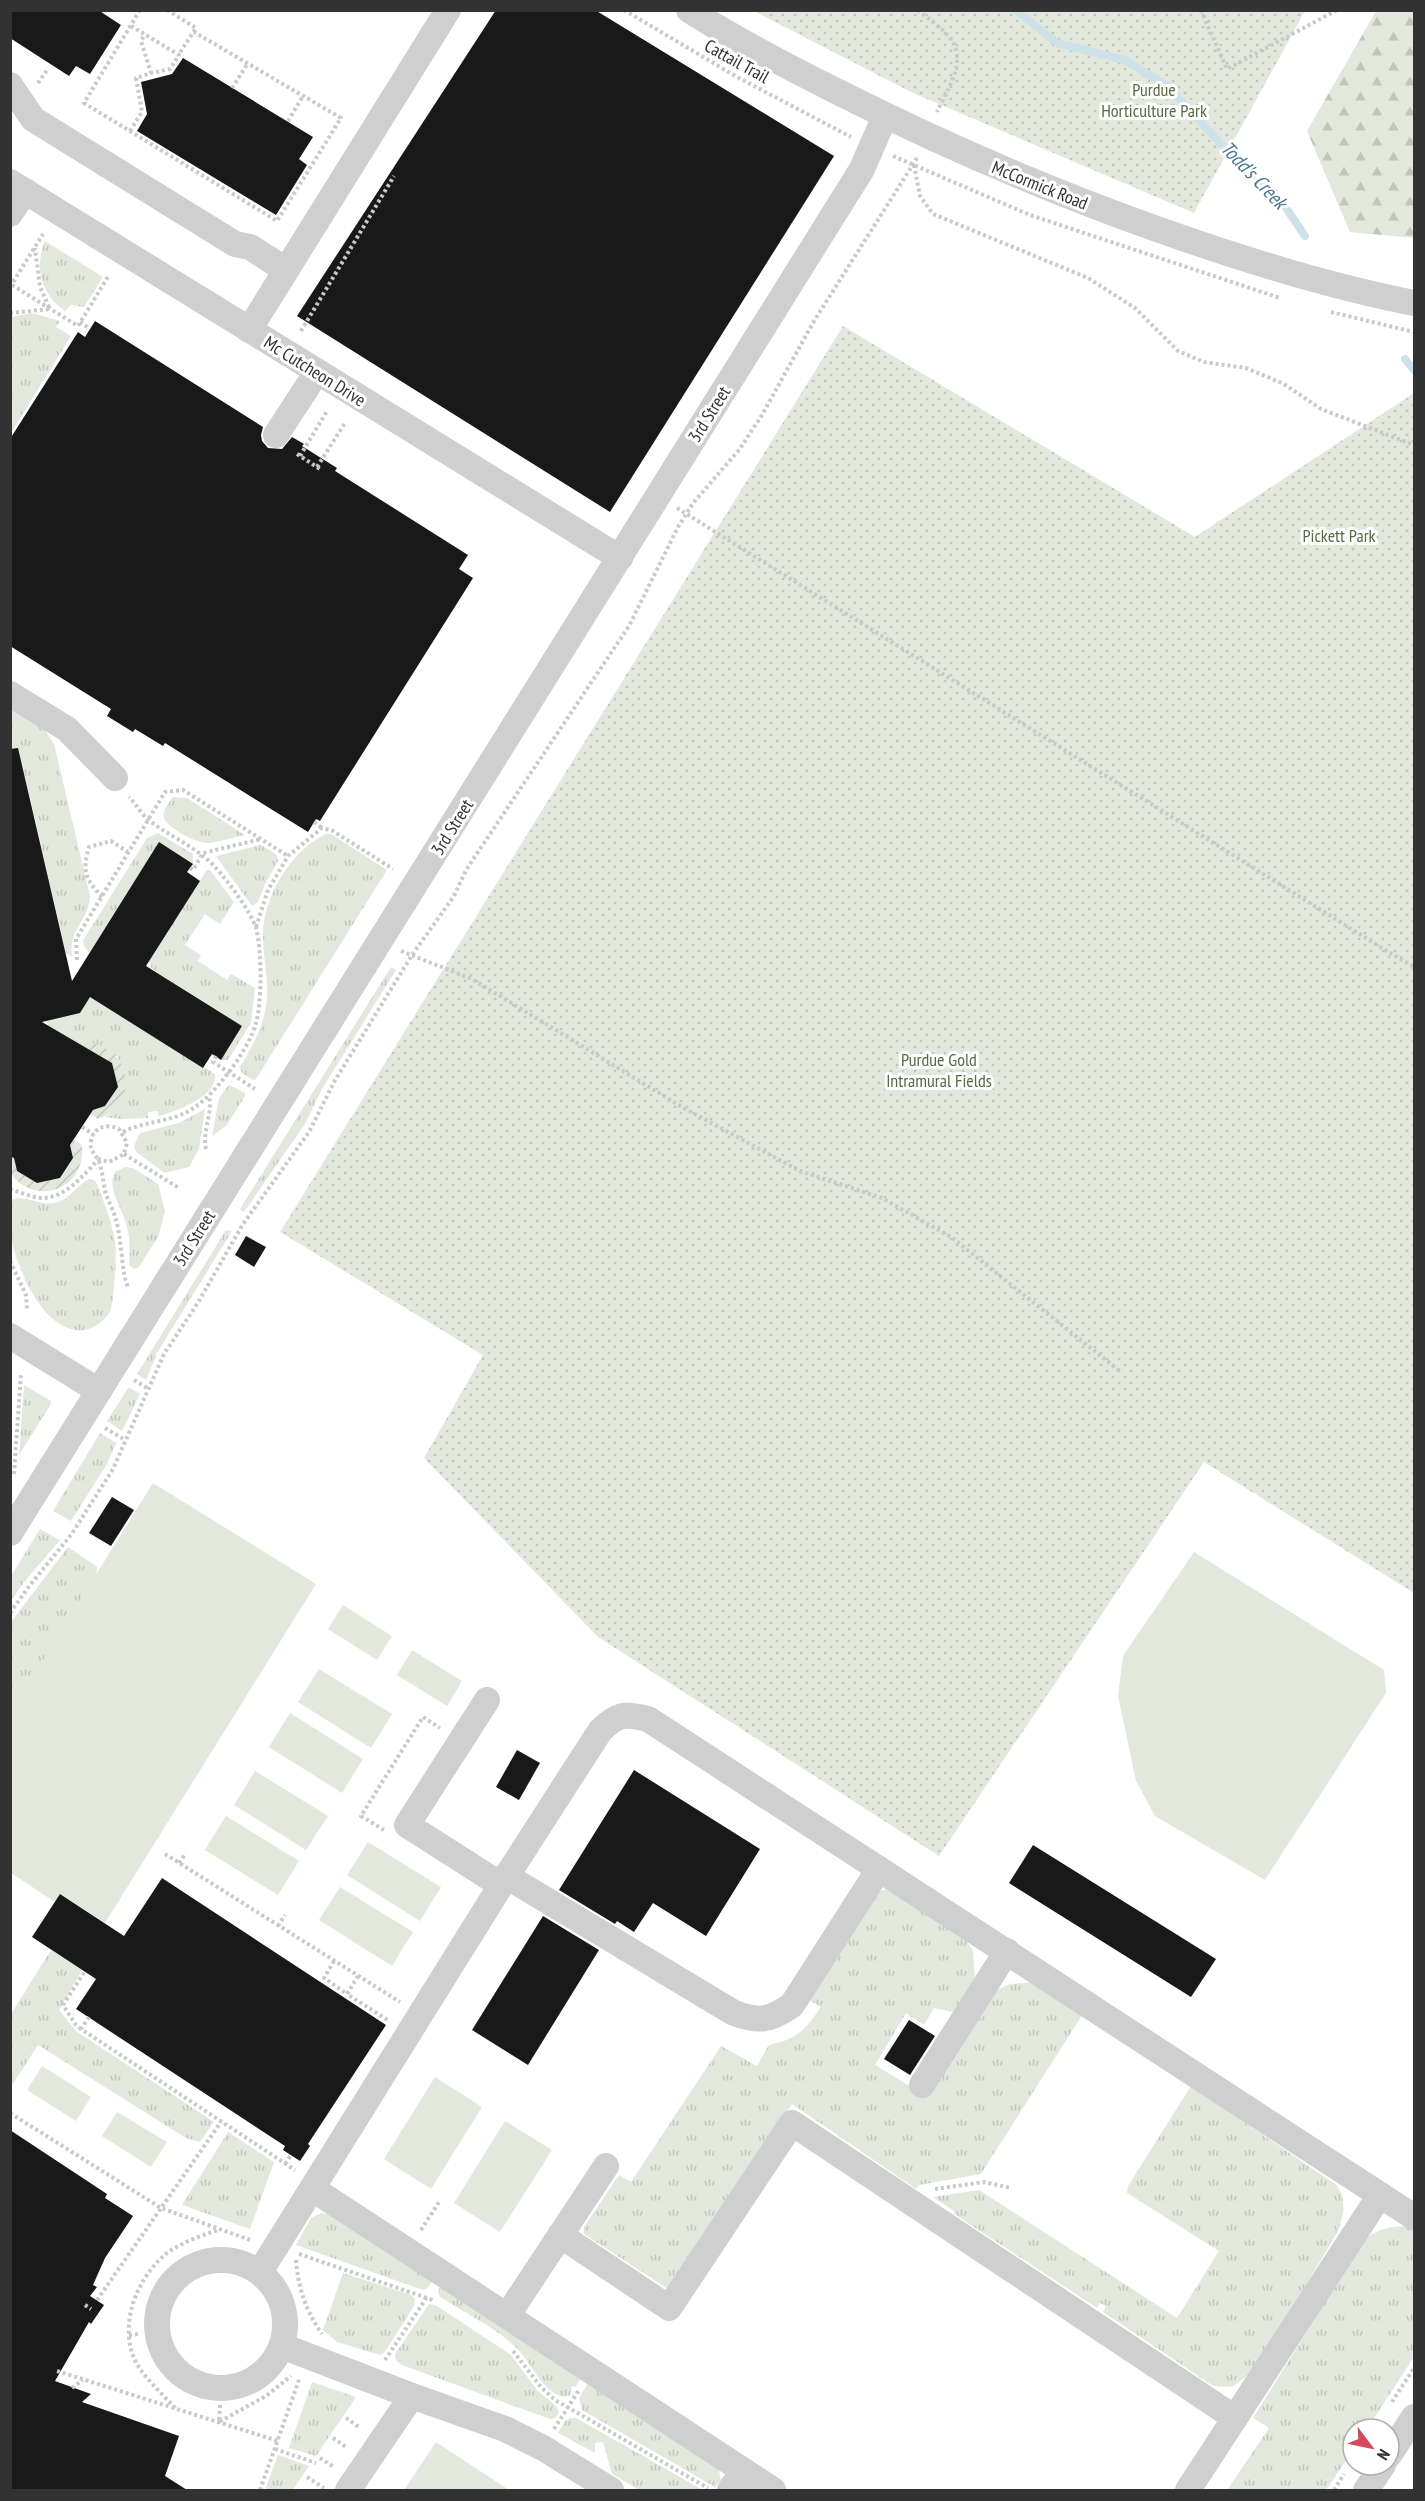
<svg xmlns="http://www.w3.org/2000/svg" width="1425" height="2501" font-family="'PT Sans Narrow',sans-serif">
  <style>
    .grass { fill: url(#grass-tufts) }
    .forest { fill: url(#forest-firs) }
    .park { fill: url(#park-dots) }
    .garden { fill: url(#garden-furrows) }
    .pitch { fill: #e2e8dc }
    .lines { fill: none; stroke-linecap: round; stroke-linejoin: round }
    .stream { stroke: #cee0e8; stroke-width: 8 }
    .building { fill: #191919 }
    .path { stroke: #c9c9c9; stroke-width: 4; stroke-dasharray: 3 3; stroke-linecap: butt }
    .minor { stroke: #cfcfcf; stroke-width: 26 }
    .labels { text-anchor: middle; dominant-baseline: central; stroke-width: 6; stroke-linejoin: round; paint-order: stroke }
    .street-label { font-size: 18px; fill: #323232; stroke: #fff }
    .park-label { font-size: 18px; fill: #586943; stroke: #fff }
    .water-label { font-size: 20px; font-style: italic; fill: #48768c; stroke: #fff }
  </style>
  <defs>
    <pattern id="grass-tufts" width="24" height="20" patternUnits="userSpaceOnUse" patternTransform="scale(1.5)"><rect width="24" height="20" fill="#e2e8dc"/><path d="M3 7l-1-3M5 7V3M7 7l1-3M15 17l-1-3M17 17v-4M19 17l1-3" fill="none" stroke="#c2c7bd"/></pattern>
    <pattern id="forest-firs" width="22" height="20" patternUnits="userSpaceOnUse" patternTransform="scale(1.5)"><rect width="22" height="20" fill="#e2e8dc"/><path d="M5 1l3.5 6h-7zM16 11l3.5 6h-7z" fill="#c2c7bd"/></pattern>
    <pattern id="park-dots" width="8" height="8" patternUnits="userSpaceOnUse" patternTransform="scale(1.5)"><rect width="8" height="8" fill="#e2e8dc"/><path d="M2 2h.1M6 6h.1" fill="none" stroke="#c2c7bd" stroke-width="1.8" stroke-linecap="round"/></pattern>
    <pattern id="garden-furrows" width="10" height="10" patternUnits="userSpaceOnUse" patternTransform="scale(1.5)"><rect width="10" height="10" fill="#e2e8dc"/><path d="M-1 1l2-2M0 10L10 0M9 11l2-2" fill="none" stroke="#c2c7bd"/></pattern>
  </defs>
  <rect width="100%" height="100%" fill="#fff"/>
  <g class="grass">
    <path d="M45,241L103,277L84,307L71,305L65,311C41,294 34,268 45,241Z"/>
    <polygon points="32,313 60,321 56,327 71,336 11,433 11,317"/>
    <path d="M10,708L45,730L54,744L90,896C89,922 68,927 72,957L66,953L22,763L11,765Z"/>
    <path d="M173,797L187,798L245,835C233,837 220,842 208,843C198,844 167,828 164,818C162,810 169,803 173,797Z"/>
    <polygon points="158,833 193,854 193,864 159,843 89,953 83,945 84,939 147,838"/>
    <path d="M326,834H331L387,870L256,1079L253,1080L242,1073L240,1067C254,1044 266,1023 267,995C268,975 263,955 263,935C263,897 291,850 326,834Z"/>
    <polygon points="261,845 277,855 278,861 265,884 258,902 252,906 216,856"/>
    <polygon points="207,870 210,870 234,902 220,924 205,914 185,945 201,955 198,961 227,980 231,974 255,988 251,1023 228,1060 221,1060 242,1026 152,969 149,961"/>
    <polygon points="391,967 396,970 322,1089 305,1124 244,1212 240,1209"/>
    <path d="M90,997L215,1074C219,1096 175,1112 159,1116L157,1111L148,1112V1118L120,1119L105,1117L112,1111L125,1073L117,1056L84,1047L48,1026L47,1021Z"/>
    <polygon points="229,1085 245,1093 245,1096 227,1125 212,1136 219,1098"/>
    <polygon points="205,1109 199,1149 189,1167 165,1173 136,1152 134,1146 140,1133 179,1123"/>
    <path d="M125,1167L133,1168L158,1184L165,1211L158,1237L138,1268L134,1269L129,1265C130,1252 130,1239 127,1226C123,1209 106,1189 115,1172Z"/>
    <path d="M89,1179L94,1180L97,1184C103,1200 110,1216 113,1232C118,1249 115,1269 114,1286C113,1295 113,1305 109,1313C105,1321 92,1330 83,1330C44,1334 17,1269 11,1237C9,1225 10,1212 11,1200C24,1194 39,1206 53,1203C70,1201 75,1186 89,1179Z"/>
    <polygon points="226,1230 232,1231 157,1353 146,1380 137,1374"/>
    <polygon points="24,1385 51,1401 51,1404 19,1455"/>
    <polygon points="129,1387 140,1394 122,1431 107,1421"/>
    <polygon points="100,1433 116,1443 107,1464 71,1521 53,1511"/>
    <polygon points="40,1529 60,1540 24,1582 11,1601 11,1576"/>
    <polygon points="68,1547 97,1567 96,1576 11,1713 11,1622"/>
    <path d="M898,1889L961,1932L973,1951L975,1982L957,2013L934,2008L924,2025L906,2013L875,2065L924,2095L990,1993L1010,1984L1040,1982L1086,2009L981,2174L919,2185L916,2189L792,2104L668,2289L584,2234V2227L619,2175L631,2182L721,2046L757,2066L769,2045C797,2039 805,2030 821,2007L808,1999L873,1896L882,1890Z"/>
    <polygon points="51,1950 82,1970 59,2010 76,2031 214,2122 200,2142 186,2138 38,2045 11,2087 11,2014"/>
    <path d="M1191,2086L1335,2184C1348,2199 1344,2215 1337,2233L1256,2369L1232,2387L1213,2386L1103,2312L1106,2306L1100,2303L1097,2308L954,2214V2211L933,2197L979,2190L1177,2318L1219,2251L1127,2193L1128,2186Z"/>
    <polygon points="228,2132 274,2162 250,2229 182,2205"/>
    <polygon points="321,2213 332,2215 433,2281 425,2290 420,2289 296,2245 311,2218"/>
    <path d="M1406,2226L1414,2231V2357L1367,2429H1353V2450L1326,2490H1227L1269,2428L1253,2418L1363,2241C1376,2229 1388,2227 1406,2226Z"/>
    <polygon points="343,2273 411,2295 415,2299 414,2306 385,2352 380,2355 337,2342 323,2330"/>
    <path d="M440,2287L580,2378L576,2387L572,2386L570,2395C551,2405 531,2364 521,2353C500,2329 466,2314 440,2297L438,2292Z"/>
    <polygon points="429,2304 437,2306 511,2355 538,2391 556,2406 559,2413 555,2418 550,2419 402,2365 396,2360 395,2354"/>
    <polygon points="312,2382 356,2397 316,2456 289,2448"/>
    <polygon points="589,2382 718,2467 721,2480 715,2487 582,2410 579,2398"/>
    <polygon points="570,2418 576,2418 703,2490 639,2490 612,2474 603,2442 595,2443 595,2453 558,2433 565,2421"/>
    <polygon points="278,2455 309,2466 293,2490 265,2490"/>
  </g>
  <polygon class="forest" points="1376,11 1414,11 1414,238 1350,232 1307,131"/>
  <g class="park">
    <polygon points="754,11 1305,11 1194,213 913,93"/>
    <polygon points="843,326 1195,537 1414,393 1414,1593 1204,1462 939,1856 598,1637 424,1458 483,1355 280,1232"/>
  </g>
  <g class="garden">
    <path d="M88,1042C132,1049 141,1103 98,1119L90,1114L93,1110L105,1106L118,1087L112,1063L84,1047Z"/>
    <path d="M74,1140L82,1145C87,1188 37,1208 11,1174L10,1156L14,1158L17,1171L37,1183L61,1178L73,1158L70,1146Z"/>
  </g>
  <g class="pitch">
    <polygon points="153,1483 316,1584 105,1923 61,1894 55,1902 11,1873 10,1713"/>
    <polygon points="1194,1552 1384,1670 1386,1693 1265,1880 1155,1816 1136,1781 1118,1696 1123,1656"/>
    <polygon points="343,1605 392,1636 377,1660 328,1629"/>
    <polygon points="412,1650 462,1681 447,1706 397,1675"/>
    <polygon points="319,1669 392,1714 371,1748 298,1702"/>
    <polygon points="290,1713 363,1759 342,1793 269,1747"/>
    <polygon points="255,1771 328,1816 306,1850 234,1805"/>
    <polygon points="226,1816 299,1861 278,1895 205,1850"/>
    <polygon points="368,1842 441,1887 420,1921 347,1875"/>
    <polygon points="340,1887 413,1932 392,1966 319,1920"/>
    <polygon points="42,2066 91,2097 76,2121 27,2090"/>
    <polygon points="435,2077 482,2107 431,2189 384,2159"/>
    <polygon points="117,2112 167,2142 151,2167 102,2136"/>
    <polygon points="505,2121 552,2150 500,2232 454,2203"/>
    <polygon points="436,2442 509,2490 404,2490"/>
  </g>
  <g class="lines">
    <g class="stream">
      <polyline points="1016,10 1057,43 1125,60 1166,85 1238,162 1282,202 1305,236"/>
      <polyline points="1405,359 1414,370"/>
    </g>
  </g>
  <g class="building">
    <polygon points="10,10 98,10 121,25 90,74 76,66 69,76 10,38"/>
    <polygon points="496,10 595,10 834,156 610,512 297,316"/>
    <polygon points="183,58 313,137 299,159 307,165 276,215 137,131 147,114 141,82 172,74"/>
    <polygon points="95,321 263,427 261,435 262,441 268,448 282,449 292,437 304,444 302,446 337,468 335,471 468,555 459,569 473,578 320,821 316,819 308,832 165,743 163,746 135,729 133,732 107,716 111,709 10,646 10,439 78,332 85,337"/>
    <polygon points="18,748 72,981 159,842 193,864 187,872 200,881 146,966 242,1026 221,1060 212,1054 203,1068 90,997 80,1013 42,1022 112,1063 118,1087 105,1106 93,1110 70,1145 73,1158 60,1178 37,1183 17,1171 14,1158 10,1156 10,749"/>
    <polygon points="246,1236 266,1247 254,1267 235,1255"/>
    <polygon points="112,1497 134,1510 111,1546 89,1533"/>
    <polygon points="517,1750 540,1763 519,1800 496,1787"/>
    <polygon points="634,1770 760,1849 706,1936 653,1903 634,1932 617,1921 615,1924 559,1890"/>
    <polygon points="1033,1845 1216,1959 1191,1997 1009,1883"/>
    <polygon points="162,1878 386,2025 308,2144 310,2146 300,2161 283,2150 285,2146 76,2009 96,1979 32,1937 60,1894 124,1936"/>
    <polygon points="543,1916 599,1950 528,2065 472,2030"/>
    <polygon points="909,2020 935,2036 910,2075 884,2059"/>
    <polygon points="10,2130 107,2194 105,2198 133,2216 105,2258 93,2285 97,2287 90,2296 104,2305 91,2324 89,2322 55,2381 91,2394 82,2402 179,2436 165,2476 187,2490 10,2490"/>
  </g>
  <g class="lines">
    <g class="path">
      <polyline points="140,10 84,103 277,221 341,118 194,32"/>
      <polyline points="167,10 196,28 179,54"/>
      <polyline points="624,10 737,77 851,137"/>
      <path d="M918,10C928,19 942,28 950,38C968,61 947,90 937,112"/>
      <polyline points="1201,10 1227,69 1337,10"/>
      <polyline points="131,26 179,55 170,69 151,73"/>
      <polyline points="38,83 48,69"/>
      <polyline points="232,88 248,63"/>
      <polyline points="288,121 303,96"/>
      <polyline points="130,131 142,112 136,78 151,73 141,41 145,34"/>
      <polyline points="893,156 1030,215 1280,298"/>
      <polyline points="914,165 920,196 933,214 1088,278 1135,308 1178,351 1204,362 1246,368 1284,384 1321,409 1414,445"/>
      <polyline points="12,285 78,326 109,275"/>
      <polyline points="10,287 43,234"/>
      <polyline points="1331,312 1414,332"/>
      <polyline points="10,313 50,309 40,287 35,248"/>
      <polyline points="80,322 90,329"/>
      <polyline points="301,331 394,176"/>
      <polyline points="297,454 320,469"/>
      <polyline points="300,456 327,411"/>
      <polyline points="317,467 345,423"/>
      <polyline points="677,508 1385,950 1414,967"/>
      <polyline points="314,822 322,828"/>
      <polyline points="190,868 193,870 203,853 261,839"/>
      <path d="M102,897C85,878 82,872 89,847L111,841L128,852"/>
      <polyline points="256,927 268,890 288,856 322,828 333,831 393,869"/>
      <polyline points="401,951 472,979 682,1107 800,1171 882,1198 951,1237 1121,1372"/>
      <polyline points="77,960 76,939 165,792 183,790 288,856"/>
      <polyline points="216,1056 213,1062 255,1089"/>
      <polyline points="82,1127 93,1134"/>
      <path d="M123,1132C146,1120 173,1123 195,1107C217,1092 249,1049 256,1023C262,1001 262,951 256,928C251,912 228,881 216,868C197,847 172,838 150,821C142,815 136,804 129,797"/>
      <path d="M206,1149C202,1131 213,1114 209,1096"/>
      <polyline points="124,1154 179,1188"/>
      <path d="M98,1159L109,1162L124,1154L127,1143L119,1129C108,1123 93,1127 91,1141C89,1151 96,1154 99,1162C103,1172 103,1184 106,1194C109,1203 114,1211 116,1220C122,1240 121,1274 129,1289"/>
      <path d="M10,1189C20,1192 33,1198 43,1198C67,1197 83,1175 98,1160"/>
      <polyline points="10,1261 26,1295 27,1311"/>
      <polyline points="134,1380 149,1389"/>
      <polyline points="105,1428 125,1440"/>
      <polyline points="14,1474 21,1374"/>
      <polyline points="10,1613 30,1585 71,1535 113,1469 164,1354 199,1301 243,1224 309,1132 334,1082 412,955 454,896 466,870 629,626 678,527 694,502 739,450 762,415 814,321 917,158"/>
      <polyline points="384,1830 361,1816 423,1717 440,1728"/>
      <polyline points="165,1854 400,2002"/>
      <polyline points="179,1863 186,1853"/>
      <polyline points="278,1926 285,1915"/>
      <polyline points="334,1961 324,1978 347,1994"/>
      <polyline points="358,1976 347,1994 389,2021"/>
      <polyline points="89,2017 81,2029 295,2170"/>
      <polyline points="81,2029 76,2025 63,2005 85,1971"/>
      <polyline points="10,2113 161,2208 253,2241"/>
      <polyline points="285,2164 291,2155"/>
      <polyline points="935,2189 984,2182 1011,2188"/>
      <polyline points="421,2230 439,2202"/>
      <polyline points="299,2254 433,2300"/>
      <path d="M296,2260C298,2288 306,2311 322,2334"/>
      <polyline points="97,2300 221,2122"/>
      <polyline points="85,2305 91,2309"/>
      <polyline points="129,2335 139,2334"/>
      <polyline points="513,2351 541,2387 555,2400 708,2488"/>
      <polyline points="385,2360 427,2297"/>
      <polyline points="57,2371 278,2441"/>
      <polyline points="72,2388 83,2380"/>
      <polyline points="1392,2402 1414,2368"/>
      <polyline points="220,2405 219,2422 266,2396 291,2376"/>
      <path d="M175,2408C160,2391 139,2374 132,2353C121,2317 139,2276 167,2253C182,2242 201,2236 218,2230"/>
      <polyline points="346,2418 360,2428"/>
      <polyline points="554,2429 579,2390"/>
      <polyline points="333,2438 347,2448"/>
      <polyline points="275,2449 316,2463"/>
      <polyline points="320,2458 334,2467"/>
      <polyline points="307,2477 324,2488"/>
      <polyline points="260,2490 300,2377"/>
      <polyline points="1334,2490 1344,2474"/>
    </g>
    <g class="minor">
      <path d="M689,10C736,40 786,66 836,91C941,144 1047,190 1157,229C1241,259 1327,286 1414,303"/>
      <polyline points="10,85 33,119 235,244 250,247 286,270"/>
      <polyline points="10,182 620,558"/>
      <polyline points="10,214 25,191"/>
      <polyline points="249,330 448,10"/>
      <polyline points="276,435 317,372"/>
      <polyline points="10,694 67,729 115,778"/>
      <polyline points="10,1336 99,1391"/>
      <polyline points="10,1533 862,169 885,116"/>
      <polyline points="487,1700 407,1825 501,1885"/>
      <path d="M506,1876L734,2013C759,2022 769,2021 792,2005L879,1869"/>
      <polyline points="922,2085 1007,1951"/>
      <polyline points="313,2189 773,2490"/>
      <polyline points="560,2235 669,2308 792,2123 1235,2418"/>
      <circle cx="221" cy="2324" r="64"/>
      <path d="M260,2272L501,1885L600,1731C617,1714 624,1713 648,1719L1414,2217"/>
      <polyline points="507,2316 606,2166"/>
      <polyline points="282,2346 412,2396 505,2429 543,2448 611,2490"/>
      <polyline points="1389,2455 1414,2417"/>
      <polyline points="348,2490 412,2396"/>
      <polyline points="730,2490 743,2471"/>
      <polyline points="1188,2490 1380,2195"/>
      <polyline points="1366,2490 1383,2465"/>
    </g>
  </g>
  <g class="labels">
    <g class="street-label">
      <text transform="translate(737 61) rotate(29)">Cattail Trail</text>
      <text transform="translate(1040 185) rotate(22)">McCormick Road</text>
      <text transform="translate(315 371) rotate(32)">Mc Cutcheon Drive</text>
      <text transform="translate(709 414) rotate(-58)">3rd Street</text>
      <text transform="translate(452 827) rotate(-58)">3rd Street</text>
      <text transform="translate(194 1238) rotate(-58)">3rd Street</text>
    </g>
    <g class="park-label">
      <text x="1154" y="89">Purdue<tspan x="1154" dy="21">Horticulture Park</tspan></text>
      <text x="1339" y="535">Pickett Park</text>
      <text x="939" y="1059">Purdue Gold<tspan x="939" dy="21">Intramural Fields</tspan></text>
    </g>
    <g class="water-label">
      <text transform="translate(1254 175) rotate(46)">Todd's Creek</text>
    </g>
  </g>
  <rect width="1425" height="2501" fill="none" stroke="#323232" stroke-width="24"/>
  <g transform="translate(1371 2447) rotate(122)"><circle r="28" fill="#ffffff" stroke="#adadad" stroke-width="1.5"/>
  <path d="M0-4.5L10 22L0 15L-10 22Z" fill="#d34a5d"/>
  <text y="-9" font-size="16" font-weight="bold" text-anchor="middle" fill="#323232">N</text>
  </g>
</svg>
